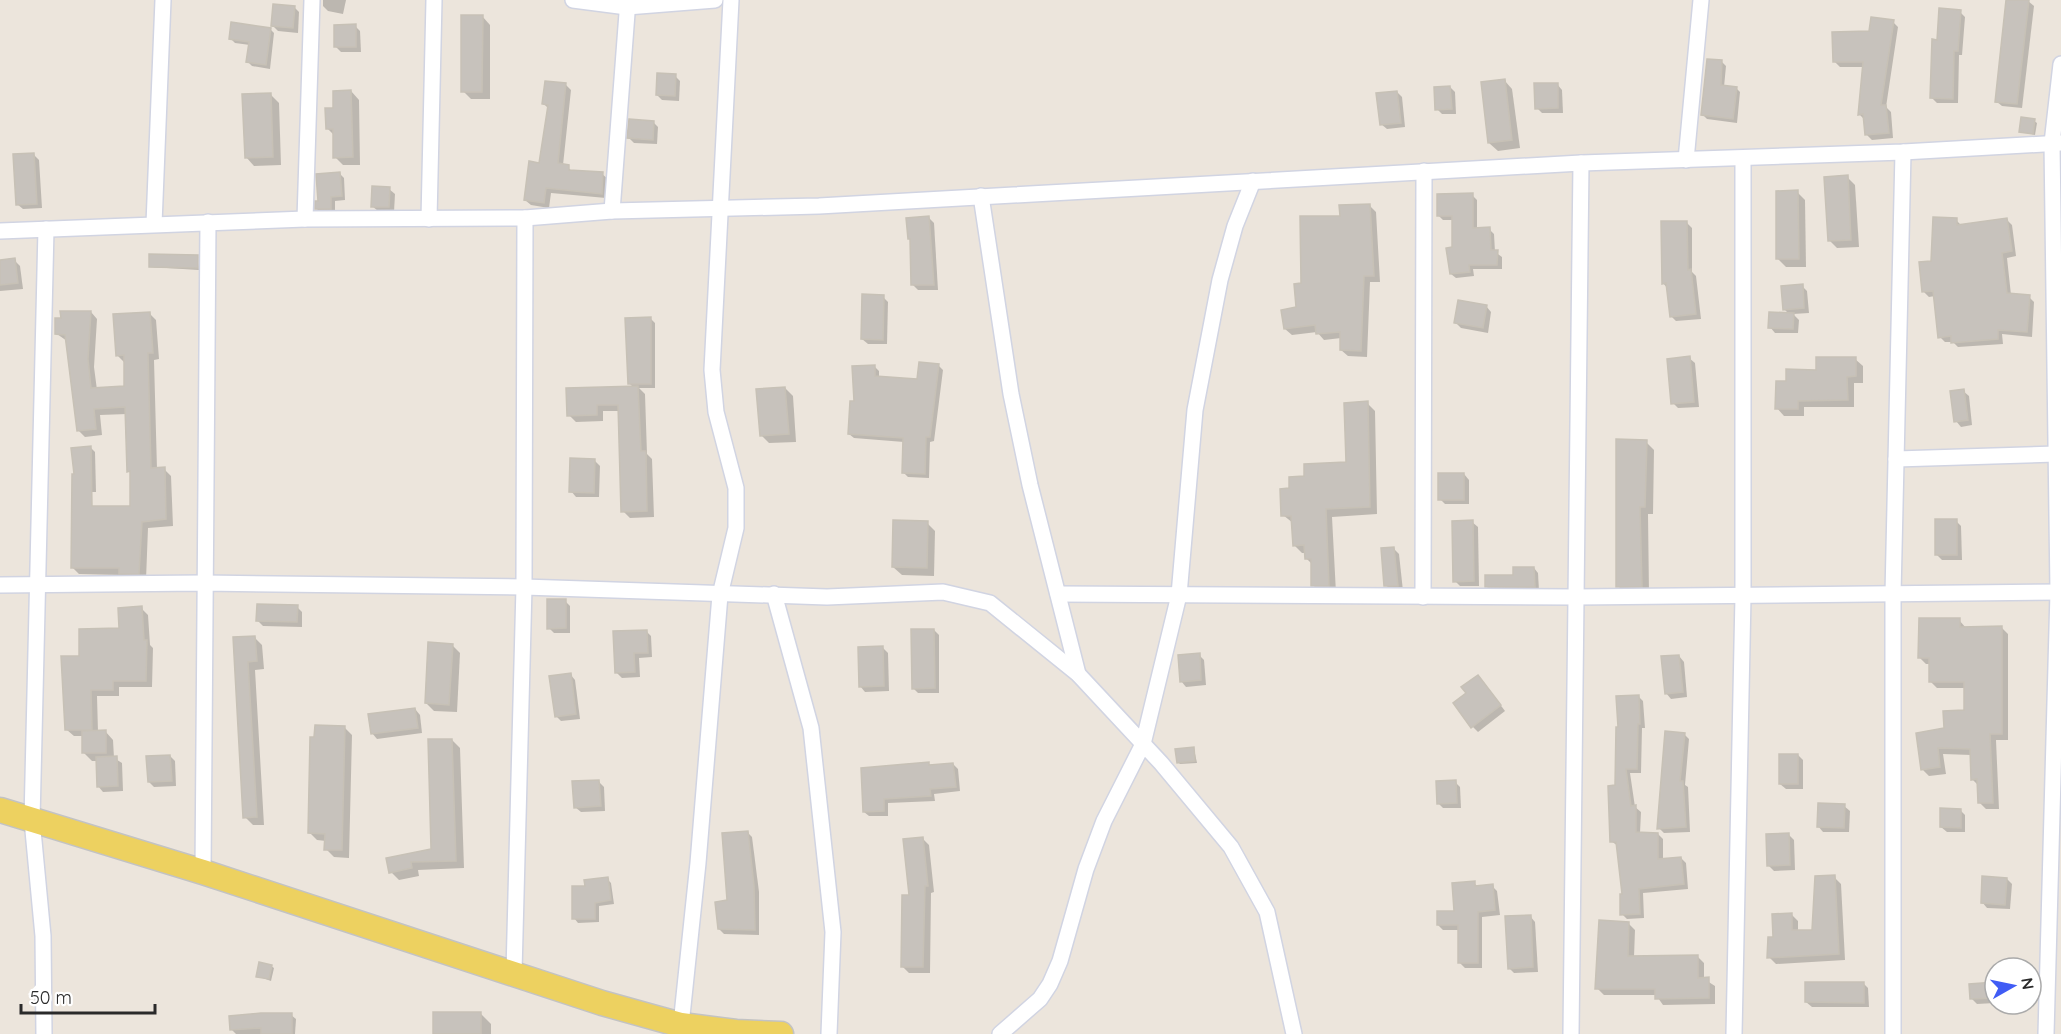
<svg xmlns="http://www.w3.org/2000/svg" width="2061" height="1034" font-family="Quicksand,sans-serif">
  <style>
    .shadow { fill: #0003 }
    .building { fill: #c7c2bc; stroke: #c7c1b6; stroke-width: 1.5 }
    .lines { fill: none; stroke-linecap: round; stroke-linejoin: round }
    .minor-casing { stroke: #d1d4e2; stroke-width: 18 }
    .primary-casing { stroke: #c3c3c3; stroke-width: 27 }
    .minor { stroke: #fff; stroke-width: 15 }
    .primary { stroke: #edd160; stroke-width: 24 }
  </style>
  <rect width="100%" height="100%" fill="#ece5dc"/>
  <g class="shadow">
    <polygon points="323,0 346,0 343,14 328,11 323,6"/>
    <polygon points="2007,0 2028,1 2034,6 2022,108 2002,106 1996,101"/>
    <polygon points="294,7 299,12 298,33 278,31 273,26"/>
    <polygon points="1960,12 1965,17 1962,55 1959,55 1958,103 1937,103 1932,98 1939,41"/>
    <polygon points="482,16 490,25 490,99 471,99 463,91"/>
    <polygon points="1893,22 1898,27 1886,107 1891,112 1893,138 1872,140 1867,135 1865,120 1859,114 1864,67 1840,67 1835,62 1871,33"/>
    <polygon points="355,26 360,31 361,52 341,52 336,47"/>
    <polygon points="270,29 274,33 270,69 252,66 248,62 250,45 235,43 231,39"/>
    <polygon points="1721,61 1726,66 1724,87 1736,88 1740,92 1737,123 1707,119 1703,115"/>
    <polygon points="675,76 680,81 679,101 662,100 657,95"/>
    <polygon points="1504,80 1512,89 1520,148 1498,151 1489,143"/>
    <polygon points="1557,84 1562,90 1563,113 1542,113 1537,108"/>
    <polygon points="566,85 571,90 563,165 574,172 602,174 608,179 606,198 551,193 549,208 531,205 525,200 540,164 549,109 544,104"/>
    <polygon points="1450,87 1455,92 1456,114 1442,114 1437,109"/>
    <polygon points="351,91 359,100 360,165 343,165 335,157 334,135 327,128 334,109"/>
    <polygon points="1397,92 1402,97 1405,127 1387,129 1381,124"/>
    <polygon points="270,94 279,103 281,165 254,166 246,157"/>
    <polygon points="2034,121 2037,123 2035,135 2021,131"/>
    <polygon points="653,122 658,127 657,144 634,143 629,138"/>
    <polygon points="34,155 39,160 42,208 23,209 17,204"/>
    <polygon points="340,174 344,178 345,200 335,201 335,213 321,213 317,209"/>
    <polygon points="1847,177 1855,185 1859,247 1837,248 1829,240"/>
    <polygon points="389,189 395,194 394,212 378,211 372,206"/>
    <polygon points="1797,192 1805,200 1806,267 1786,267 1778,259"/>
    <polygon points="1472,195 1477,200 1477,230 1489,229 1494,234 1495,252 1502,257 1502,269 1473,269 1474,276 1456,278 1451,274 1453,220 1443,220 1438,215"/>
    <polygon points="1369,205 1376,212 1380,282 1370,282 1367,357 1348,356 1341,350 1341,338 1324,340 1317,332 1292,335 1285,329 1298,309 1303,284 1342,218"/>
    <polygon points="929,218 934,223 938,290 918,290 913,285"/>
    <polygon points="1956,220 1962,226 2007,220 2012,225 2016,256 2007,258 2011,295 2029,297 2034,302 2032,337 2002,334 2003,344 1958,347 1953,342 1945,342 1940,337 1935,296 1929,297 1924,292 1932,262"/>
    <polygon points="1687,223 1692,228 1692,272 1696,276 1701,319 1676,321 1671,316 1668,289 1663,283"/>
    <polygon points="197,257 199,270 150,267"/>
    <polygon points="14,260 20,266 23,289 0,291 0,262"/>
    <polygon points="1802,286 1807,291 1809,313 1793,314 1799,320 1798,333 1775,333 1770,327 1789,314 1784,309"/>
    <polygon points="883,297 888,302 887,344 868,344 862,339"/>
    <polygon points="1486,306 1491,312 1488,333 1461,328 1456,323"/>
    <polygon points="91,312 97,319 94,367 97,390 126,388 124,362 117,355 149,313 156,320 159,359 154,360 157,469 164,469 171,476 173,526 148,528 146,580 127,580 122,575 79,574 72,567 132,508 127,414 100,415 102,435 85,437 78,430 67,341 57,334"/>
    <polygon points="650,318 655,323 655,388 639,388 645,394 647,454 652,459 654,517 630,518 623,511 620,411 603,411 603,421 576,422 569,415 633,387 629,383"/>
    <polygon points="1689,358 1695,363 1699,407 1678,408 1673,403"/>
    <polygon points="1855,359 1863,366 1863,383 1854,383 1854,407 1804,407 1804,416 1784,416 1777,408 1787,383"/>
    <polygon points="938,365 943,370 934,441 930,442 929,478 908,477 903,472 904,442 854,438 849,434 855,403 874,366 879,371 879,378 918,380"/>
    <polygon points="785,388 793,396 796,442 769,443 761,435"/>
    <polygon points="1963,391 1969,396 1972,425 1961,427 1956,421"/>
    <polygon points="1367,403 1375,411 1377,514 1332,517 1336,593 1320,593 1313,585 1312,564 1306,558 1306,553 1302,553 1294,545 1293,523 1283,515 1291,490 1306,478 1347,463"/>
    <polygon points="1646,442 1654,450 1653,514 1648,514 1649,594 1626,594 1618,586"/>
    <polygon points="90,447 95,452 96,492 82,492"/>
    <polygon points="595,461 600,466 599,497 576,497 571,491"/>
    <polygon points="1464,474 1469,480 1469,504 1445,504 1440,499"/>
    <polygon points="1956,521 1961,526 1962,560 1942,560 1937,555"/>
    <polygon points="1472,522 1478,527 1479,586 1460,586 1455,581"/>
    <polygon points="927,523 935,531 934,576 902,575 893,567"/>
    <polygon points="1394,549 1399,554 1403,591 1391,591 1386,585"/>
    <polygon points="1534,568 1538,573 1539,591 1491,591 1486,586"/>
    <polygon points="565,601 570,606 570,633 554,633 549,628"/>
    <polygon points="297,607 302,612 302,627 263,626 258,621"/>
    <polygon points="141,608 148,615 150,645 153,648 152,687 119,687 119,696 97,696 98,732 105,731 113,740 114,758 122,763 123,791 103,792 98,786 98,761 92,761 84,753 83,736 74,736 67,730 81,657 121,629"/>
    <polygon points="1959,620 1966,628 2002,628 2008,634 2008,740 1996,740 1999,809 1986,809 1980,803 1979,786 1972,779 1971,755 1943,754 1946,774 1929,776 1923,770 1944,730 1944,712 1966,711 1966,688 1937,688 1931,682 1931,664 1926,664 1920,658"/>
    <polygon points="934,630 939,635 939,693 918,693 913,688"/>
    <polygon points="646,631 651,636 652,657 639,658 640,677 622,678 616,672"/>
    <polygon points="255,638 262,645 264,669 255,670 264,825 253,825 245,817 234,639"/>
    <polygon points="452,645 460,653 457,712 434,711 426,703"/>
    <polygon points="883,648 888,653 889,691 865,692 860,686"/>
    <polygon points="1199,655 1204,660 1206,685 1186,687 1181,681"/>
    <polygon points="1679,656 1684,662 1687,697 1671,699 1666,693"/>
    <polygon points="570,674 575,680 580,719 561,721 556,716"/>
    <polygon points="1483,682 1505,711 1478,732 1473,727"/>
    <polygon points="1638,696 1643,701 1645,728 1642,728 1641,773 1630,773 1635,807 1641,812 1640,833 1658,834 1663,839 1663,860 1681,858 1686,863 1688,889 1643,893 1644,918 1627,919 1622,914 1624,895 1618,846 1611,841 1609,804 1612,804"/>
    <polygon points="415,709 420,715 422,733 377,739 372,733"/>
    <polygon points="345,728 352,735 349,858 334,857 326,849 326,841 317,840 309,832"/>
    <polygon points="1684,734 1689,739 1685,785 1688,787 1690,832 1664,833 1659,828"/>
    <polygon points="452,740 460,748 464,868 418,870 419,876 399,880 391,872 433,850"/>
    <polygon points="1194,749 1197,763 1180,764 1178,762"/>
    <polygon points="1798,755 1803,760 1803,789 1786,789 1780,784"/>
    <polygon points="170,756 175,761 176,786 154,787 149,782"/>
    <polygon points="928,763 931,766 953,764 958,769 960,791 934,794 935,801 888,803 888,816 869,816 864,812"/>
    <polygon points="599,782 604,787 605,811 581,812 575,807"/>
    <polygon points="1455,782 1460,787 1461,808 1443,808 1438,803"/>
    <polygon points="1844,806 1850,811 1849,832 1823,832 1818,826"/>
    <polygon points="1960,810 1965,815 1965,832 1947,832 1941,827"/>
    <polygon points="748,833 752,837 759,892 759,935 724,934 719,929"/>
    <polygon points="1789,835 1794,840 1795,870 1774,871 1769,866"/>
    <polygon points="922,838 929,845 934,892 931,893 930,973 909,973 902,966 910,897"/>
    <polygon points="1834,877 1841,884 1845,960 1776,964 1769,957 1791,914 1798,921 1798,931 1814,931"/>
    <polygon points="607,879 611,883 614,904 599,906 599,922 578,923 574,918"/>
    <polygon points="2007,879 2012,884 2010,909 1987,908 1982,902"/>
    <polygon points="1474,883 1478,887 1492,886 1497,891 1500,915 1482,917 1482,968 1465,968 1460,963 1460,930 1443,930 1438,925 1456,913"/>
    <polygon points="1530,916 1535,922 1538,972 1514,973 1509,968"/>
    <polygon points="1629,924 1635,930 1634,957 1697,956 1704,963 1704,979 1715,986 1715,1004 1663,1005 1656,995 1604,995 1597,988"/>
    <polygon points="271,966 274,968 271,981 257,976"/>
    <polygon points="1863,983 1868,988 1869,1007 1812,1007 1806,1002"/>
    <polygon points="1995,984 1995,1003 1977,1004 1972,999"/>
    <polygon points="480,1013 491,1024 491,1034 435,1034"/>
    <polygon points="291,1015 296,1019 295,1034 236,1034 232,1030"/>
  </g>
  <g class="building">
    <polygon points="2006,0 2029,0 2017,104 1995,102"/>
    <polygon points="273,4 295,6 293,28 271,26"/>
    <polygon points="1939,8 1961,10 1958,51 1954,51 1953,99 1930,98 1932,39 1937,40"/>
    <polygon points="461,15 483,15 482,92 461,92"/>
    <polygon points="1871,17 1894,20 1881,105 1886,105 1889,133 1865,135 1863,114 1858,115 1863,62 1833,62 1832,32 1869,31"/>
    <polygon points="231,22 271,28 266,65 246,62 249,42 229,39"/>
    <polygon points="356,24 356,47 334,47 334,25"/>
    <polygon points="1707,59 1722,60 1721,85 1737,87 1733,119 1701,115"/>
    <polygon points="657,73 676,74 675,96 656,95"/>
    <polygon points="1505,79 1512,140 1488,143 1481,82"/>
    <polygon points="545,81 566,83 558,163 569,165 569,170 603,172 602,194 546,188 544,203 524,200 529,161 539,163 548,105 542,104"/>
    <polygon points="1534,83 1558,83 1558,108 1535,109"/>
    <polygon points="1450,86 1452,109 1435,110 1434,87"/>
    <polygon points="351,90 353,157 333,158 333,129 326,129 325,108 333,108 333,91"/>
    <polygon points="1397,91 1401,123 1380,125 1376,93"/>
    <polygon points="271,93 273,157 245,158 242,94"/>
    <polygon points="2021,117 2035,119 2033,134 2019,132"/>
    <polygon points="629,119 654,121 653,140 627,138"/>
    <polygon points="34,153 37,204 16,205 13,154"/>
    <polygon points="340,172 342,196 331,197 331,209 315,209 315,201 318,201 316,174"/>
    <polygon points="1848,175 1851,240 1828,241 1824,177"/>
    <polygon points="372,186 390,187 389,207 371,207"/>
    <polygon points="1798,190 1799,259 1776,259 1776,191"/>
    <polygon points="1473,193 1473,228 1490,227 1491,250 1498,250 1497,265 1469,265 1470,272 1450,274 1446,248 1452,247 1452,216 1437,216 1437,194"/>
    <polygon points="1370,204 1374,276 1364,276 1361,351 1340,350 1340,332 1316,334 1315,325 1284,329 1281,310 1296,307 1294,284 1301,283 1300,216 1340,216 1339,205"/>
    <polygon points="929,216 934,285 911,285 910,239 908,239 906,218"/>
    <polygon points="1933,217 1957,218 1957,225 2007,218 2012,251 2002,253 2007,293 2030,295 2027,332 1998,330 1998,339 1951,343 1951,336 1938,338 1933,291 1922,292 1919,262 1931,261"/>
    <polygon points="1661,221 1687,221 1688,270 1691,269 1696,314 1670,317 1666,283 1662,284"/>
    <polygon points="149,254 198,255 198,268 149,267"/>
    <polygon points="15,258 18,283 0,285 0,260"/>
    <polygon points="1803,284 1804,308 1783,310 1781,286"/>
    <polygon points="862,294 884,295 883,340 861,339"/>
    <polygon points="1458,300 1487,305 1483,328 1454,323"/>
    <polygon points="60,311 91,311 88,359 91,388 124,386 124,355 116,356 113,314 150,312 153,353 148,353 151,468 165,467 166,519 142,522 139,574 119,574 119,568 71,568 72,474 74,474 71,448 91,446 92,506 130,506 130,471 127,472 125,407 94,409 96,429 77,431 65,335 55,334 55,318 61,318"/>
    <polygon points="1769,312 1794,313 1793,329 1768,328"/>
    <polygon points="651,317 651,384 628,384 625,318"/>
    <polygon points="1690,356 1694,402 1671,404 1667,359"/>
    <polygon points="1816,357 1856,357 1856,376 1847,377 1848,400 1798,401 1798,409 1775,409 1776,381 1786,381 1786,369 1816,370"/>
    <polygon points="919,362 939,364 930,437 926,437 925,474 902,473 903,438 848,434 850,401 854,401 852,366 875,365 875,376 917,379"/>
    <polygon points="638,386 641,451 646,451 647,511 621,512 618,405 597,405 597,415 567,416 566,388"/>
    <polygon points="785,387 789,434 760,436 756,389"/>
    <polygon points="1964,389 1968,420 1954,422 1950,391"/>
    <polygon points="1368,401 1370,507 1326,509 1329,586 1311,586 1311,559 1305,559 1304,545 1293,546 1291,516 1281,516 1280,489 1289,488 1289,477 1304,476 1304,464 1346,462 1344,403"/>
    <polygon points="1616,439 1647,440 1645,507 1640,507 1642,587 1616,587"/>
    <polygon points="570,458 595,459 594,493 569,492"/>
    <rect x="1438" y="473" width="26" height="27"/>
    <rect x="1935" y="519" width="22" height="36"/>
    <polygon points="893,520 928,521 927,568 892,567"/>
    <polygon points="1473,520 1474,581 1453,582 1452,521"/>
    <polygon points="1394,547 1398,586 1384,586 1381,548"/>
    <polygon points="1513,567 1534,567 1535,587 1485,587 1485,575 1513,575"/>
    <polygon points="547,599 566,599 566,628 547,629"/>
    <polygon points="257,604 298,605 297,622 256,621"/>
    <polygon points="142,606 144,640 147,640 146,681 113,681 113,690 91,690 92,730 65,730 61,656 79,656 79,629 119,628 118,608"/>
    <polygon points="1919,618 1960,618 1960,627 2002,626 2002,734 1990,734 1993,803 1978,803 1977,779 1971,780 1970,749 1938,748 1940,767 1921,770 1916,733 1944,728 1943,711 1964,710 1964,682 1929,682 1929,658 1918,658"/>
    <polygon points="911,629 934,629 935,688 912,689"/>
    <polygon points="647,630 648,653 634,653 635,672 615,673 613,631"/>
    <polygon points="255,636 257,661 248,662 257,817 243,818 233,637"/>
    <polygon points="428,642 453,644 449,705 425,703"/>
    <polygon points="883,646 884,686 859,687 858,647"/>
    <polygon points="1200,653 1201,680 1180,682 1178,655"/>
    <polygon points="1679,655 1683,692 1665,694 1661,656"/>
    <polygon points="571,673 576,714 555,717 549,676"/>
    <polygon points="1478,675 1501,705 1471,728 1453,703 1466,693 1461,687"/>
    <polygon points="1639,695 1640,724 1638,724 1637,769 1626,769 1631,806 1636,805 1636,832 1658,833 1658,859 1681,857 1684,884 1639,889 1640,914 1620,915 1620,894 1622,894 1616,842 1610,842 1608,786 1615,785 1616,727 1618,727 1616,696"/>
    <polygon points="415,708 418,728 371,734 368,714"/>
    <polygon points="315,725 345,726 342,850 324,850 325,834 308,833 310,737 314,737"/>
    <polygon points="106,730 106,753 82,753 82,731"/>
    <polygon points="1665,731 1685,733 1680,781 1683,781 1686,827 1657,829"/>
    <polygon points="428,739 452,739 456,861 411,862 412,868 389,873 386,858 431,849"/>
    <polygon points="1194,747 1195,761 1177,763 1175,749"/>
    <rect x="1779" y="754" width="19" height="30"/>
    <polygon points="170,755 172,781 148,782 146,756"/>
    <polygon points="117,756 118,786 97,787 96,757"/>
    <polygon points="929,762 929,765 953,763 956,787 930,789 931,796 884,799 884,811 863,812 861,768"/>
    <polygon points="599,780 601,806 574,808 572,781"/>
    <polygon points="1456,780 1457,803 1437,804 1436,781"/>
    <polygon points="1818,803 1845,804 1844,828 1817,827"/>
    <polygon points="1940,808 1961,809 1961,828 1940,827"/>
    <polygon points="748,831 754,886 755,930 718,929 715,902 727,900 722,833"/>
    <polygon points="1789,833 1790,865 1767,866 1766,834"/>
    <polygon points="923,837 928,886 925,886 923,967 901,967 902,895 909,895 903,839"/>
    <polygon points="1835,875 1839,954 1767,958 1768,937 1773,937 1772,914 1792,913 1792,930 1812,930 1815,876"/>
    <polygon points="1982,876 2007,878 2005,905 1981,903"/>
    <polygon points="608,877 611,900 595,903 595,919 572,919 572,886 585,886 584,880"/>
    <polygon points="1475,881 1475,886 1493,884 1495,910 1478,912 1478,963 1458,963 1458,925 1437,925 1437,911 1454,911 1452,883"/>
    <polygon points="1531,915 1533,967 1508,969 1505,916"/>
    <polygon points="1599,920 1629,922 1628,956 1698,955 1698,978 1709,977 1709,998 1655,999 1655,989 1595,989"/>
    <polygon points="259,962 272,965 269,979 256,977"/>
    <polygon points="1805,982 1864,982 1864,1003 1805,1002"/>
    <polygon points="1995,982 1995,998 1970,999 1969,984"/>
    <rect x="433" y="1012" width="48" height="22"/>
    <polygon points="261,1013 292,1013 292,1034 261,1034 261,1028 230,1030 229,1016"/>
  </g>
  <g class="lines">
    <g class="minor-casing">
      <g id="minor">
        <polyline points="573,0 627,7 715,0"/>
        <polyline points="1686,160 1701,0"/>
        <polyline points="981,196 1011,394 1030,485 1078,674"/>
        <polyline points="612,211 628,0"/>
        <polyline points="525,218 612,211 819,206 1581,163 1903,152 2061,143"/>
        <polyline points="305,219 312,0"/>
        <polyline points="429,219 434,0"/>
        <polyline points="154,224 163,0"/>
        <polyline points="0,231 305,219 525,218 524,587 514,972"/>
        <polyline points="1896,459 2056,454"/>
        <polyline points="0,585 203,583 524,587 827,597 943,592 990,603 1078,674 1161,763 1231,847 1267,912 1294,1034"/>
        <polyline points="774,594 811,728 833,932 829,1034"/>
        <polyline points="1058,594 1576,597 2061,592"/>
        <polyline points="1423,597 1424,171"/>
        <polyline points="203,872 208,222"/>
        <polyline points="681,1025 698,863 720,595 736,528 736,488 716,412 712,370 731,0"/>
        <polyline points="44,1034 43,936 32,820 46,229"/>
        <polyline points="1000,1034 1040,999 1050,984 1060,961 1086,869 1104,821 1143,744 1179,595 1195,410 1220,280 1235,226 1253,181"/>
        <polyline points="1571,1034 1581,163"/>
        <polyline points="1734,1034 1743,596 1743,158"/>
        <polyline points="1893,1034 1893,594 1903,152"/>
        <polyline points="2046,1034 2058,592 2052,143 2061,64"/>
      </g>
    </g>
    <g class="primary-casing">
      <polyline id="primary" points="0,810 203,872 602,1003 681,1025 736,1032 781,1034"/>
    </g>
    <use href="#minor" class="minor"/>
    <use href="#primary" class="primary"/>
  </g>
  <g transform="translate(2013 986) rotate(81)"><circle r="28" fill="#ffffff" stroke="#aaaaaa" stroke-width="1.5"/>
  <path d="M0-4.5L10 22L0 15L-10 22Z" fill="#405cf5"/>
  <text y="-9" font-size="16" font-weight="bold" text-anchor="middle" fill="#2a2a2a">N</text>
  </g>
  <path d="M21 1004v9h134v-9" fill="none" stroke="#2a2a2a" stroke-width="3"/>
  <text x="30" y="1004" font-size="18" fill="#2a2a2a" stroke="#ffffff" stroke-width="4.5" paint-order="stroke">50 m</text>
</svg>
